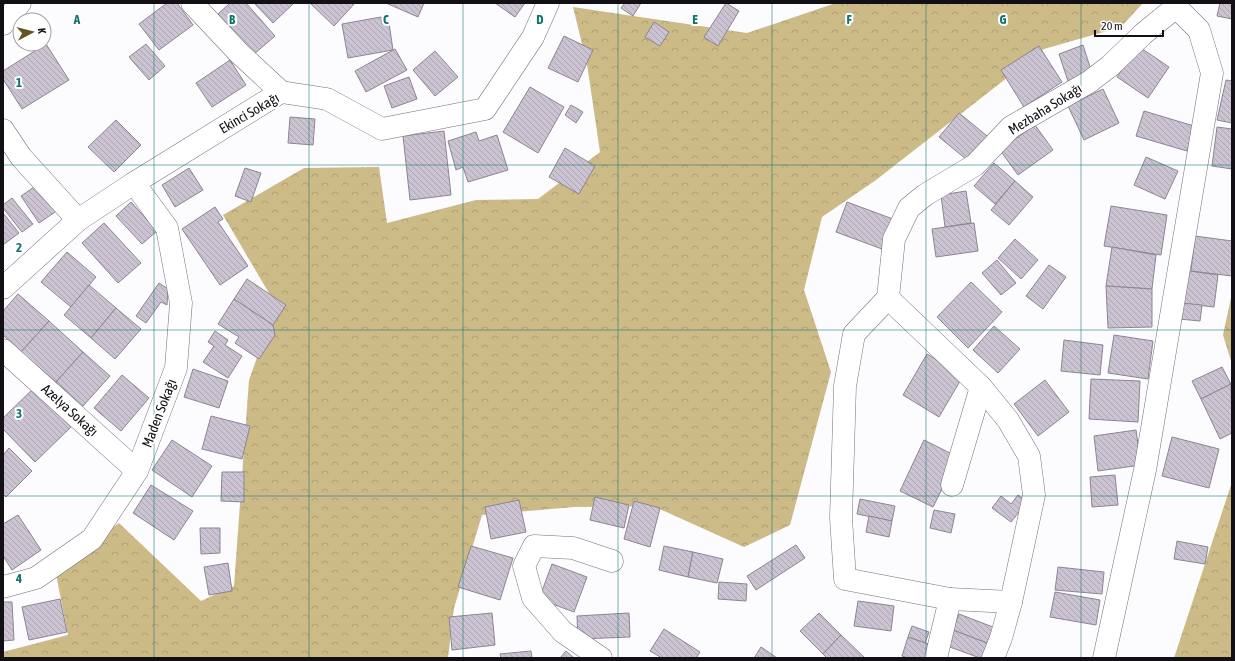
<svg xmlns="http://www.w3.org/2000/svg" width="1235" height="661" font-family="'Asap Condensed',sans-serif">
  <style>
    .forest { fill: url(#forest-crowns) }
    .building { fill: url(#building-back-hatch); stroke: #8c8592 }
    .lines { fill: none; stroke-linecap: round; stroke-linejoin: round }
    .street-casing { stroke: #756f7c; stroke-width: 23 }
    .street { stroke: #fff; stroke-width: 22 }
    .grid { fill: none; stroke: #0f766e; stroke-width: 1; stroke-opacity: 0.55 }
    .labels { text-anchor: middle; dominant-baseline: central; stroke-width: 4; stroke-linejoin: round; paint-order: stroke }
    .street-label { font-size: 14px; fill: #131015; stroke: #fff }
    .grid-label { font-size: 13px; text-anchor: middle; font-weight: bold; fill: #0f766e; stroke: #fff; stroke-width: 4; stroke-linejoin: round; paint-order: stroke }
  </style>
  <defs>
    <pattern id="forest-crowns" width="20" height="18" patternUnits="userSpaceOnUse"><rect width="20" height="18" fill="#ccba87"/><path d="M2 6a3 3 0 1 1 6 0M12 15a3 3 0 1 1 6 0" fill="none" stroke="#ae9f74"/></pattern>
    <pattern id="building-back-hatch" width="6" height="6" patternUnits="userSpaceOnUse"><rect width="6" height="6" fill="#cbc3d2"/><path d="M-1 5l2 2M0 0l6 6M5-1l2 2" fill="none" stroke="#ada6b3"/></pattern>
  </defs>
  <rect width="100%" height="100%" fill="#fcfbfe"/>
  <g class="forest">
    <polygon points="836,3 1143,3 1121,27 1044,49 876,180 822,217 804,290 831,372 790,525 744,547 653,506 574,507 482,515 454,608 448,658 3,658 3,652 68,635 55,569 119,523 201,601 234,586 249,380 276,305 223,215 304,168 379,167 387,223 476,200 538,199 600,152 587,64 573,7 747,33"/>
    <polygon points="1232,293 1232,364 1223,335"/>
    <polygon points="1232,482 1232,658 1174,658"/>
  </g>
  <g class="building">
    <polygon points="167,3 177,3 193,25 159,50 139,24"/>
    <polygon points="230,3 246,3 275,36 253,55 218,14"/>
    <polygon points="254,3 294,3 273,23"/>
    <polygon points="310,3 355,3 334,26"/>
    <polygon points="386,3 424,3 418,17"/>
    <polygon points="495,3 525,3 515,17"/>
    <polygon points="625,3 641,3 633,16 621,8"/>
    <polygon points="726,3 739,11 718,46 704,37"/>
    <polygon points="1220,3 1232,3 1232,19 1217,16"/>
    <polygon points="381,17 382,24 389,23 393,50 348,58 342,24"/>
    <polygon points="654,22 669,32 660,46 645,37"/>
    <polygon points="564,36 593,50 578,82 548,68"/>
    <polygon points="46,44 69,80 22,109 3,79 3,71"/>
    <polygon points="146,44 165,66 149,80 129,57"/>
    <polygon points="1083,45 1092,73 1068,81 1059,54"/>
    <polygon points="1039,46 1062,82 1024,107 1001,70"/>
    <polygon points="1138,46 1169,67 1148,98 1117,77"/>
    <polygon points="395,49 407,70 366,92 355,71"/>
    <polygon points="435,51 458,77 435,96 413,70"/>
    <polygon points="230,60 246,85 212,107 196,83"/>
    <polygon points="409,77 417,99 392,108 384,86"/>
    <polygon points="1226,80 1232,81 1232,123 1217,120"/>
    <polygon points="530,87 564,107 538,153 503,132"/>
    <polygon points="1103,89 1119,123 1084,140 1068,106"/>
    <polygon points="571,105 583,112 576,123 565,115"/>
    <polygon points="1144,111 1194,126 1187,151 1136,136"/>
    <polygon points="959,113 992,140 972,164 939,137"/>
    <polygon points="290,117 315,119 313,145 288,143"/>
    <polygon points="116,120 141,145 114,172 88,147"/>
    <polygon points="1035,125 1053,150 1018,175 1000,150"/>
    <polygon points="1217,127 1232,129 1232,169 1212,166"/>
    <polygon points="444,131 451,195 410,200 403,136"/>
    <polygon points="476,132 479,141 497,135 508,170 468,182 463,167 456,170 448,141"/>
    <polygon points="565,148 595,166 579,194 549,177"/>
    <polygon points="1146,157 1178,171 1165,199 1134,185"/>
    <polygon points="994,163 1015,181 995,204 974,186"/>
    <polygon points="189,168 203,190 175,207 162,185"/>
    <polygon points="245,168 261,173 251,202 235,196"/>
    <polygon points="1015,181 1033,197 1009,225 991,210"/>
    <polygon points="40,183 58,210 39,223 21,196"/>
    <polygon points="966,191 971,223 945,227 941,195"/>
    <polygon points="12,198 33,224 22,232 3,208 3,205"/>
    <polygon points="131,202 157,231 142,244 116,216"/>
    <polygon points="847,202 893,219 882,249 836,232"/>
    <polygon points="1111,206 1167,215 1161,255 1104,246"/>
    <polygon points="215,207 223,219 218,222 248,266 220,285 182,229"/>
    <polygon points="3,213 19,233 3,245"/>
    <polygon points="104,223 141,263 118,283 82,243"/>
    <polygon points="974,223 978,251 936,257 932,229"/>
    <polygon points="1195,236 1232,241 1232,276 1191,271"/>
    <polygon points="1015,239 1038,260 1021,279 998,258"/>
    <polygon points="1112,247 1156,255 1152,289 1106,286"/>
    <polygon points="67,252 96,277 71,307 41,282"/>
    <polygon points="997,260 1016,283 1001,295 982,273"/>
    <polygon points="1049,265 1066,277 1043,309 1026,296"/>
    <polygon points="1183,270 1218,275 1214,307 1179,303"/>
    <polygon points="247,279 286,305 273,325 234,299"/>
    <polygon points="971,282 1002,312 968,348 937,317"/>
    <polygon points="159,283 168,289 167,305 161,302 146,323 136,316"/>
    <polygon points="89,285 116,308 91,338 64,315"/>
    <polygon points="1106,286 1152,289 1152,327 1108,328"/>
    <polygon points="18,294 49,321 21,352 3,335 3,311"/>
    <polygon points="234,299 273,325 275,335 259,359 235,343 239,337 218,324"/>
    <polygon points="1182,303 1202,305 1200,321 1179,319"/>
    <polygon points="116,308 141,329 115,359 91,338"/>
    <polygon points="49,321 83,352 56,382 21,352"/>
    <polygon points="994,326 1020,349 998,373 973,350"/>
    <polygon points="215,331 228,340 225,345 242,356 228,378 203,362 214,346 208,342"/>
    <polygon points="1114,335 1153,341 1148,379 1108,373"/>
    <polygon points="1064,340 1103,345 1100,375 1061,371"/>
    <polygon points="83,352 110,376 83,406 56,382"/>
    <polygon points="927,354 963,376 939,417 903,395"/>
    <polygon points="1222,367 1231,384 1201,399 1192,381"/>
    <polygon points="193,369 228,381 219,408 184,397"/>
    <polygon points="122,375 149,398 121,431 94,408"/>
    <polygon points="1091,379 1140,381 1138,422 1089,419"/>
    <polygon points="1045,380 1069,412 1038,436 1014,404"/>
    <polygon points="1231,384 1232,433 1220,439 1201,399"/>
    <polygon points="35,387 72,426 35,462 3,429 3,418"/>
    <polygon points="211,416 250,426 242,459 202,449"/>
    <polygon points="1136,430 1141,465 1098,471 1094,436"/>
    <polygon points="1172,437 1219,449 1209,488 1162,476"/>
    <polygon points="172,440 212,466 192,497 152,470"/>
    <polygon points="924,440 958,457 933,507 900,491"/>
    <polygon points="9,448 32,471 6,497 3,494 3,455"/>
    <polygon points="222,472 244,472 244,502 221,501"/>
    <polygon points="1115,475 1118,505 1092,507 1090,477"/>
    <polygon points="151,485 193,511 174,540 133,513"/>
    <polygon points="1018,495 1027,502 1011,522 992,508 1001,496 1011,504"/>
    <polygon points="595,497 629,505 624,528 590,520"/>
    <polygon points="860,499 895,506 892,521 857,514"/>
    <polygon points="519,500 526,532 491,539 485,507"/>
    <polygon points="634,501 660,508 650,547 624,539"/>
    <polygon points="934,510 955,514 951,533 930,528"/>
    <polygon points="18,515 41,550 12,570 3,556 3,524"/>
    <polygon points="869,516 892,521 889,537 866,532"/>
    <polygon points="200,528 220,528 220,553 201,554"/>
    <polygon points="1177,541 1208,547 1205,564 1174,559"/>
    <polygon points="796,545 805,558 756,590 747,576"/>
    <polygon points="471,546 513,558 500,600 458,587"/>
    <polygon points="664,546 693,552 688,577 659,570"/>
    <polygon points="693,552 723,559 717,583 688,577"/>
    <polygon points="228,563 232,591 209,595 204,567"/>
    <polygon points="552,564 587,577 574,612 539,599"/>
    <polygon points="1058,567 1104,572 1102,594 1055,590"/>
    <polygon points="719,582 747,584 746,601 718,599"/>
    <polygon points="1055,592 1100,600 1096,625 1050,617"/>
    <polygon points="60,599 67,632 29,640 22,607"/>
    <polygon points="858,601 894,606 891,631 854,626"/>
    <polygon points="3,602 12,602 14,640 3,641"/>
    <polygon points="492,613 495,645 452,650 449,617"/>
    <polygon points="629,613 630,637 578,639 577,616"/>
    <polygon points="819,613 841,635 823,654 800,631"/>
    <polygon points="959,614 998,629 992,645 953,630"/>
    <polygon points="912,626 929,632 925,643 908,637"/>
    <polygon points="664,629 700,652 696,658 662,658 650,651"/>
    <polygon points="953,630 992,645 988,658 980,658 947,646"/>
    <polygon points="841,635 865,658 827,658 823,654"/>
    <polygon points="908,637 934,646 930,658 908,658 902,656"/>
    <polygon points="761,647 777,658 754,658"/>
    <polygon points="531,651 532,658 501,658 500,654"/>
    <polygon points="566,651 574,658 560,658"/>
  </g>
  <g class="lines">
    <g class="street-casing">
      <g id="street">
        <polyline points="192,3 239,53 281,92"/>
        <polyline points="3,24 20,3"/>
        <polyline points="3,130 21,157 78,220"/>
        <polyline points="3,288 78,220 134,183 281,92 327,99 382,129 485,109 533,37 548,3"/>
        <polyline points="888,298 854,334 845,386 841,518 845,579 950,599 1011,602"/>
        <polyline points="888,298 894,239 909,208 925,195 975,165 1011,127 1089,82 1110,66 1143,34 1176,7"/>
        <polyline points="888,298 981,387 1008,420 1029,456 1034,495 1011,602 1001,638 993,658"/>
        <polyline points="3,350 137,471"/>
        <polyline points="952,485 981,387"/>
        <polyline points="3,587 36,578 92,539 137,471 176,368 181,303 167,228 134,183"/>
        <polyline points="601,658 563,632 533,598 524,566 534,546 573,548 612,561"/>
        <polyline points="936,658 950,599"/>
        <polyline points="1104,658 1145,470 1212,73 1199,30 1176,7 1177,3"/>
      </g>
    </g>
    <use href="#street" class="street"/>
  </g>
  <path class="grid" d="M154,3V658M309,3V658M463,3V658M618,3V658M772,3V658M926,3V658M1081,3V658M3,165H1232M3,330H1232M3,496H1232"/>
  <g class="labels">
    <g class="street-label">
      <text transform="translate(1045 109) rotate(-32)">Mezbaha Sokağı</text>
      <text transform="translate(249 113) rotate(-30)">Ekinci Sokağı</text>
      <text transform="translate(70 410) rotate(42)">Azelya Sokağı</text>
      <text transform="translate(159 413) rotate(-69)">Maden Sokağı</text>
    </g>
  </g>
  <g class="grid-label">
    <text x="77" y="24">A</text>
    <text x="232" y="24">B</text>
    <text x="386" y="24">C</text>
    <text x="540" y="24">D</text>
    <text x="695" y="24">E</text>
    <text x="849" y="24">F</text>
    <text x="1003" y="24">G</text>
    <text x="19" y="87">1</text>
    <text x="19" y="252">2</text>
    <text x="19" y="418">3</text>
    <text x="19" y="583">4</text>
  </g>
  <rect width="1235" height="661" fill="none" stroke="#131015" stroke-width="8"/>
  <g transform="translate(32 32) rotate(83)"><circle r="19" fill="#ffffff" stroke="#a19fa1"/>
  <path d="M0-3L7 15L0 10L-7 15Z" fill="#655422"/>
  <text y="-6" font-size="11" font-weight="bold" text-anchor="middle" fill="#131015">K</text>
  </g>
  <path d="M1095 30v6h68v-6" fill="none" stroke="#131015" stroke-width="2"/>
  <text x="1101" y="30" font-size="12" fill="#131015" stroke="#ffffff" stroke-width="3" paint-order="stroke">20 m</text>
</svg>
